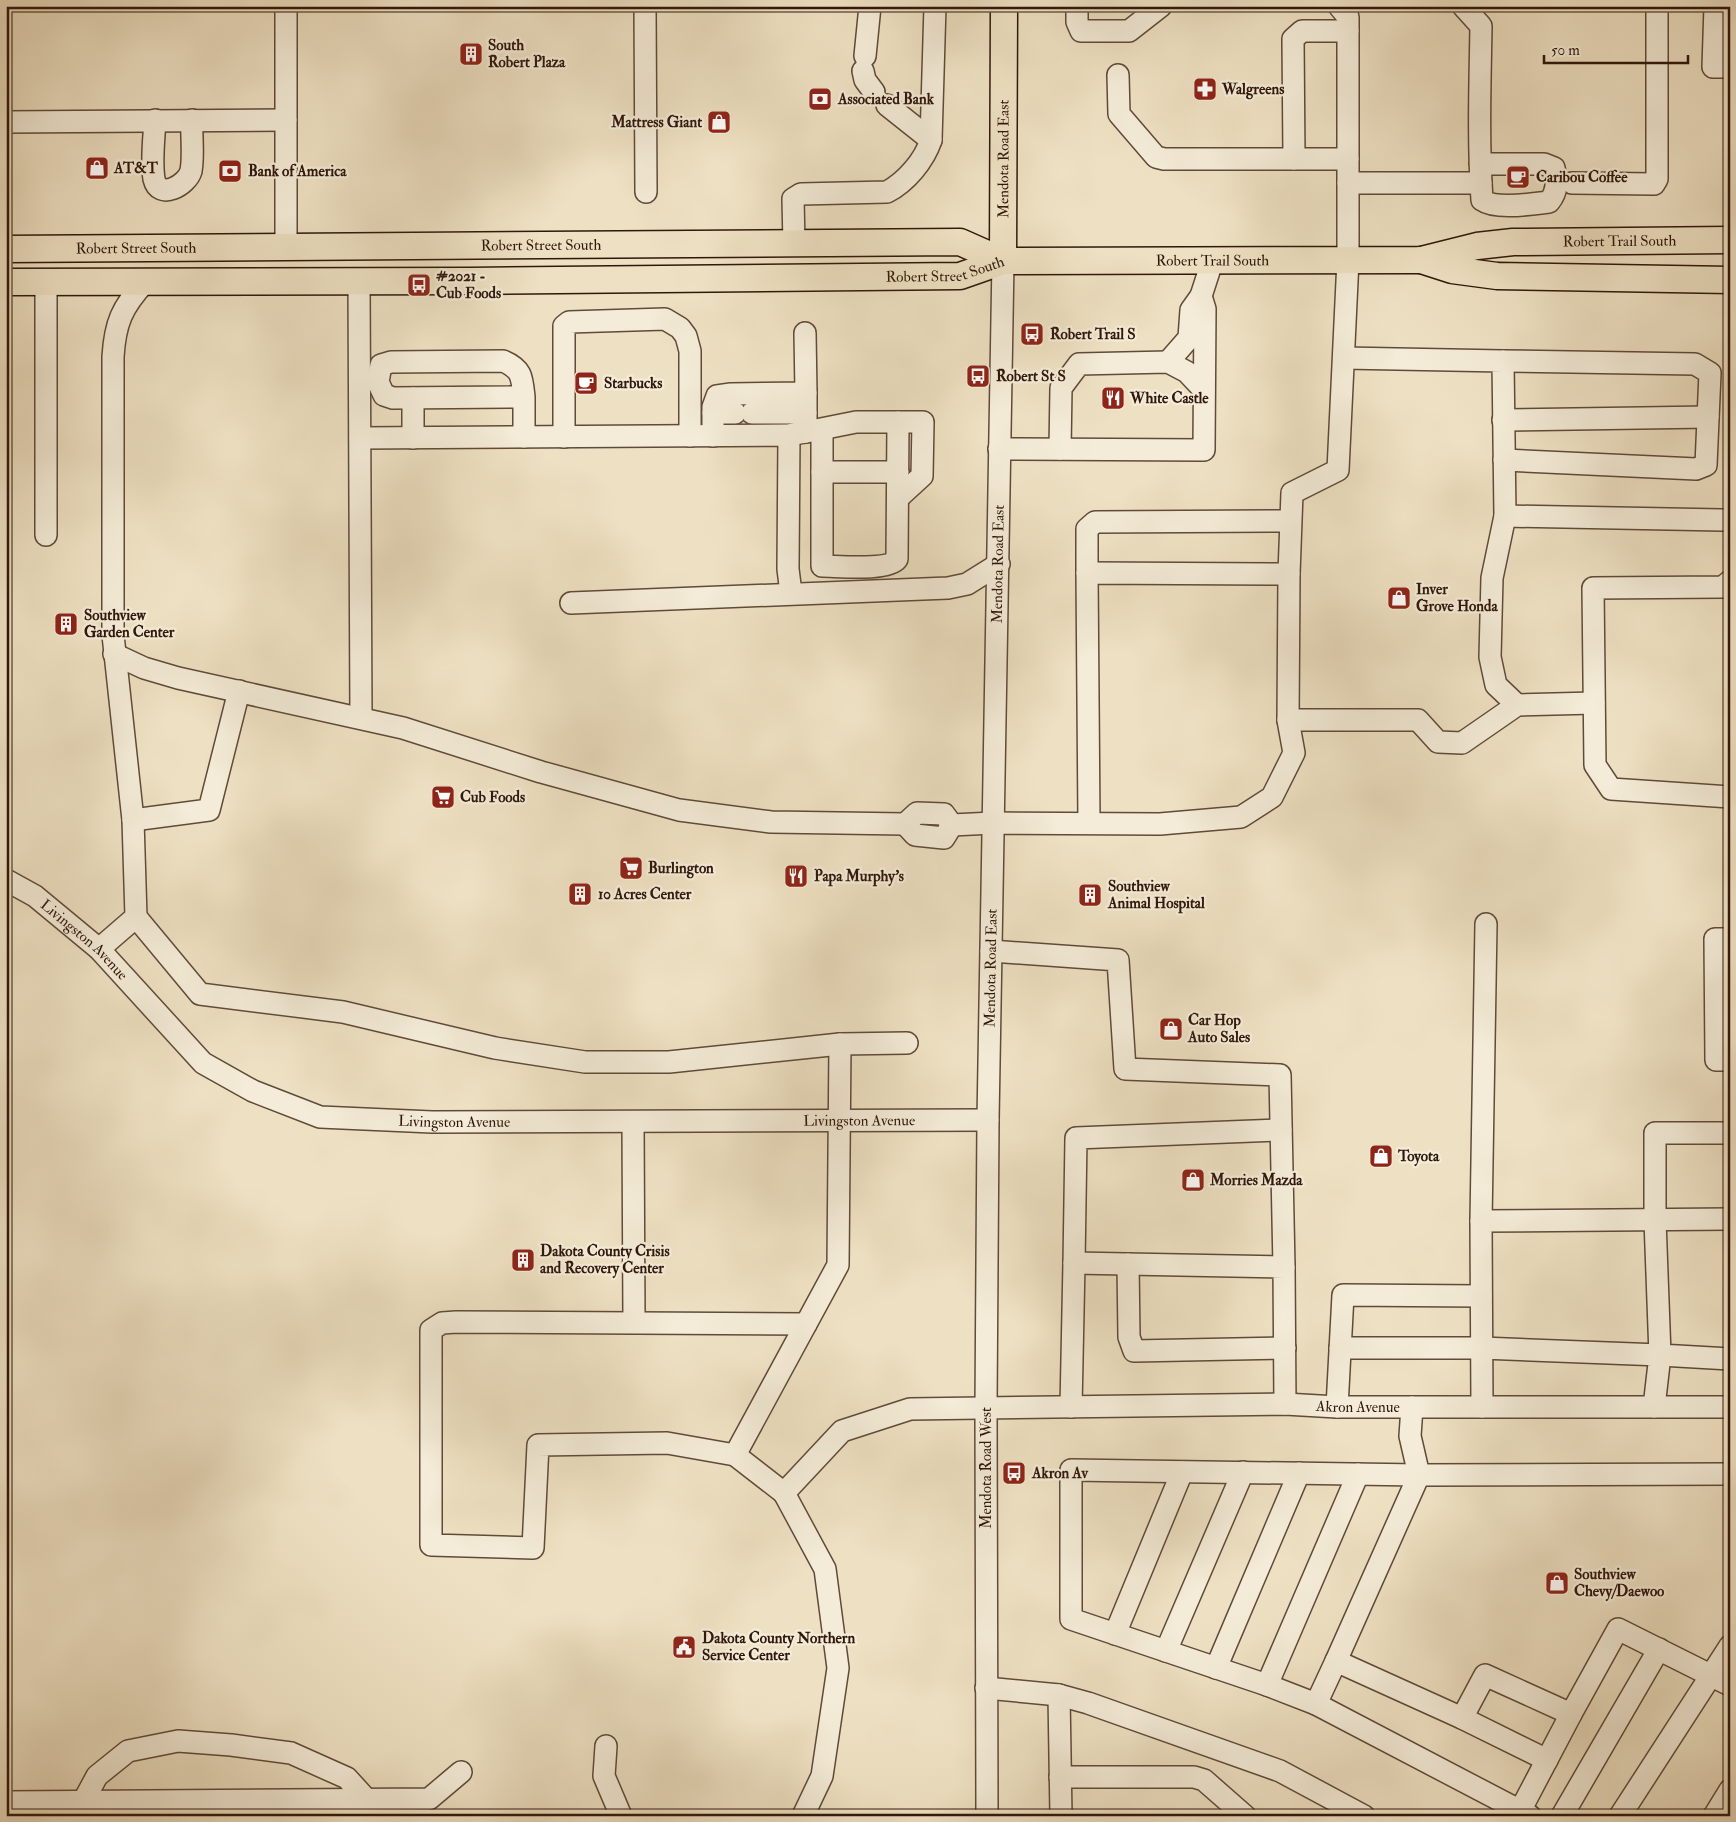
<svg xmlns="http://www.w3.org/2000/svg" width="1736" height="1822" font-family="'IM FELL Double Pica',serif">
  <style>
    .lines { fill: none; stroke-linecap: round; stroke-linejoin: round }
    .minor-casing { stroke: #604a39; stroke-width: 24 }
    .major-casing { stroke: #30170b; stroke-width: 29 }
    .minor { stroke: #f4ecd8; stroke-width: 21 }
    .major { stroke: #eee1c3; stroke-width: 26 }
    .labels { text-anchor: middle; dominant-baseline: central; stroke-width: 4.5; stroke-linejoin: round; paint-order: stroke }
    .poi-label { font-size: 15px; font-weight: bold; fill: #30170b; stroke: #f4ecd8; text-anchor: start }
    .street-label { font-size: 15px; fill: #30170b; stroke: #f4ecd8 }
  </style>
  <rect width="100%" height="100%" fill="#eee1c3"/>
  <filter id="stains"><feTurbulence type="fractalNoise" baseFrequency=".004" numOctaves="4"/><feColorMatrix values="0 0 0 0 .2 0 0 0 0 .09 0 0 0 0 .02 0 0 0 .5 -.17"/></filter>
  <radialGradient id="worn" r=".72"><stop offset=".6" stop-color="#630" stop-opacity="0"/><stop offset="1" stop-color="#630" stop-opacity=".3"/></radialGradient>
  <g class="lines">
    <g class="minor-casing">
      <g id="minor">
        <polyline points="286,6 286,247"/>
        <polyline points="645,6 646,192"/>
        <polyline points="1077,6 1077,22 1081,31 1129,31 1161,6"/>
        <polyline points="1339,6 1348,17 1348,260 1338,470 1292,493 1289,574 1288,720 1418,720 1438,742 1462,743 1517,705 1594,703"/>
        <path d="M1463,6L1481,26C1480,84 1478,142 1482,200C1496,210 1532,204 1549,202C1558,191 1557,181 1554,168L1544,164H1480"/>
        <polyline points="1715,6 1713,67 1730,67"/>
        <polyline points="865,56 870,6"/>
        <polyline points="863,71 865,80 874,92"/>
        <polyline points="1118,75 1119,114 1156,157 1164,159 1348,159"/>
        <polyline points="887,105 931,140"/>
        <path d="M155,120C154,139 151,161 154,179C159,201 187,185 191,171C194,155 191,136 192,120"/>
        <polyline points="6,122 286,120"/>
        <polyline points="1294,159 1293,39 1302,31 1348,31"/>
        <polyline points="1348,183 1481,183"/>
        <polyline points="1572,183 1654,184 1657,179 1657,6"/>
        <path d="M794,244L793,199L801,194L887,192C906,182 924,161 931,140L935,6"/>
        <polyline points="46,282 46,535"/>
        <polyline points="359,282 361,718"/>
        <polyline points="1344,358 1503,361 1505,516 1492,578 1490,657 1496,685 1517,705"/>
        <polyline points="1503,361 1695,364 1710,373 1706,465 1696,469 1504,460"/>
        <polyline points="1168,362 1189,338 1191,310 1201,296 1212,262"/>
        <path d="M524,397C522,377 522,369 503,361L391,362L381,365L378,382L384,395L393,398L524,397V437"/>
        <polyline points="413,398 413,438"/>
        <polyline points="713,413 735,413"/>
        <polyline points="752,413 806,413"/>
        <polyline points="1503,420 1708,417"/>
        <path d="M822,430V566C838,566 888,571 897,559L898,422"/>
        <polyline points="806,432 856,422 923,422 922,476 898,498"/>
        <polyline points="793,434 806,432 806,393"/>
        <polyline points="713,436 713,407 717,396 731,394 806,393 805,333"/>
        <polyline points="564,437 564,326 569,322 665,319 680,328 686,336 690,351 690,436"/>
        <polyline points="360,438 789,435 788,569 791,593"/>
        <polyline points="999,449 1204,450 1205,309 1201,296"/>
        <polyline points="1060,449 1061,388 1079,364 1168,362 1187,372 1204,390"/>
        <polyline points="822,472 898,472"/>
        <polyline points="1505,516 1722,520"/>
        <polyline points="1087,573 1087,529 1095,522 1290,521"/>
        <polyline points="1730,581 1723,587 1593,588 1595,765 1611,789 1730,797"/>
        <polyline points="571,603 948,588 967,584 999,564"/>
        <polyline points="114,654 144,668 178,678 403,728 541,772 679,810 771,822 905,824 917,813 944,814 952,825"/>
        <polyline points="133,820 209,810 239,691"/>
        <polyline points="1089,823 1087,573 1289,574"/>
        <polyline points="905,824 915,835 944,838 952,825"/>
        <polyline points="952,825 993,823 1160,824 1241,817 1272,797 1294,753 1288,720"/>
        <path id="s1" d="M6,880L35,896L99,949L203,1063L253,1091L320,1117L432,1122L988,1120"/>
        <polyline points="136,917 200,994 343,1012 495,1048 585,1062 669,1062 840,1044 838,1265 735,1455 784,1493"/>
        <polyline points="1730,939 1715,939 1716,1060 1730,1060"/>
        <path d="M99,949L136,917L133,820L113,635V357C115,323 122,307 145,282"/>
        <polyline points="991,951 1118,960 1125,1069 1280,1075 1284,1267"/>
        <polyline points="840,1044 907,1043"/>
        <polyline points="633,1122 634,1321"/>
        <polyline points="1730,1133 1655,1133 1655,1220 1660,1355 1730,1359"/>
        <polyline points="1481,1221 1486,924"/>
        <polyline points="1074,1263 1076,1138 1281,1130"/>
        <polyline points="1128,1264 1129,1337 1134,1351 1285,1348"/>
        <polyline points="1340,1348 1482,1348 1660,1355 1654,1407"/>
        <polyline points="1071,1407 1074,1263 1284,1267 1285,1404"/>
        <polyline points="1337,1407 1343,1295 1481,1296"/>
        <polyline points="1412,1407 1410,1436 1419,1475 1336,1661 1462,1718 1485,1675 1571,1714 1618,1629 1730,1685"/>
        <polyline points="1482,1407 1481,1221 1730,1219"/>
        <polyline points="735,1455 667,1443 538,1445 533,1548 431,1545 431,1330 442,1323 456,1322 806,1324"/>
        <polyline points="1115,1634 1182,1472"/>
        <polyline points="1166,1651 1243,1472"/>
        <polyline points="1336,1661 1316,1704 1267,1685 1071,1619 1071,1470 1419,1475 1730,1474"/>
        <polyline points="1216,1668 1299,1473"/>
        <polyline points="1267,1685 1358,1474"/>
        <polyline points="986,1688 1059,1695 1061,1816"/>
        <polyline points="1059,1695 1088,1703 1280,1771 1364,1816"/>
        <polyline points="1316,1704 1530,1816"/>
        <polyline points="1462,1718 1547,1760"/>
        <polyline points="606,1746 604,1776 621,1816"/>
        <polyline points="1060,1777 1194,1777 1204,1780 1245,1816"/>
        <polyline points="6,1802 429,1799 461,1772"/>
        <polyline points="83,1802 97,1776 128,1751 178,1741 231,1745 291,1753 347,1778 367,1800"/>
        <polyline points="1520,1811 1571,1714"/>
        <path id="s2" d="M803,1816L822,1776L838,1668L825,1569L784,1493L842,1431L910,1409L1285,1404L1337,1407H1730"/>
        <path id="s3" d="M987,1816L986,1407L988,1120L1003,261"/>
        <polyline points="1562,1816 1659,1649"/>
        <polyline points="1620,1816 1730,1646"/>
        <polyline points="1714,1816 1730,1790"/>
      </g>
    </g>
    <g class="major-casing">
      <g id="major">
        <path id="s4" d="M6,249L960,242L1003,261"/>
        <polyline points="1421,260 1452,270 1497,276 1730,280"/>
        <path id="s5" d="M1003,261L1004,6"/>
        <path id="s6" d="M6,282L471,281L960,276L1003,261L1421,260L1477,246L1513,242L1730,240"/>
      </g>
    </g>
    <use href="#minor" class="minor"/>
    <use href="#major" class="major"/>
  </g>
  <defs>
    <g id="building-square" transform="scale(1.25)"><rect x="-9" y="-9" width="18" height="18" rx="4" fill="#8f2418" stroke="#f4ecd8"/><path d="M-4-6H4V6H1V3H-1V6H-4ZM-2.5-4.3h1.7v1.8h-1.7ZM.8-4.3h1.7v1.8H.8ZM-2.5-1h1.7V.8h-1.7ZM.8-1h1.7V.8H.8Z" fill="#fff"/></g>
    <g id="pharmacy-square" transform="scale(1.25)"><rect x="-9" y="-9" width="18" height="18" rx="4" fill="#8f2418" stroke="#f4ecd8"/><path d="M-2-6h4v4h4v4h-4v4h-4v-4h-4v-4h4Z" fill="#fff"/></g>
    <g id="bank-square" transform="scale(1.25)"><rect x="-9" y="-9" width="18" height="18" rx="4" fill="#8f2418" stroke="#f4ecd8"/><path d="M-6-4H6V4H-6ZM0-2.3a2.3 2.3 0 1 0 0 4.6a2.3 2.3 0 1 0 0-4.6Z" fill="#fff"/></g>
    <g id="shop-square" transform="scale(1.25)"><rect x="-9" y="-9" width="18" height="18" rx="4" fill="#8f2418" stroke="#f4ecd8"/><path d="M-5-2.5h2.3a2.7 3.5 0 0 1 5.4 0H5L5.5 6h-11ZM-1.5-2.5h3a1.5 2.3 0 0 0-3 0Z" fill="#fff"/></g>
    <g id="cafe-square" transform="scale(1.25)"><rect x="-9" y="-9" width="18" height="18" rx="4" fill="#8f2418" stroke="#f4ecd8"/><path d="M-5.5-4.5H6V0H3Q3 3.5 0 3.5H-2.5Q-5.5 3.5-5.5 0ZM3-3.2v2h1.7v-2ZM-6 4.5H4V6H-6Z" fill="#fff"/></g>
    <g id="bus-square" transform="scale(1.25)"><rect x="-9" y="-9" width="18" height="18" rx="4" fill="#8f2418" stroke="#f4ecd8"/><path d="M-5-6H5V4H4V6H2V4H-2V6H-4V4H-5ZM-3.5-4V0h7V-4ZM-3.5 1.2v1.5H-2V1.2ZM2 1.2v1.5H3.5V1.2Z" fill="#fff"/></g>
    <g id="restaurant-square" transform="scale(1.25)"><rect x="-9" y="-9" width="18" height="18" rx="4" fill="#8f2418" stroke="#f4ecd8"/><path d="M-5-6h1v4h1v-4h1v4h1v-4h1v5L-1.5 .5V6h-2V.5L-5-1ZM5-6V6H3V1.5H1.5Q1.5-4 5-6Z" fill="#fff"/></g>
    <g id="supermarket-square" transform="scale(1.25)"><rect x="-9" y="-9" width="18" height="18" rx="4" fill="#8f2418" stroke="#f4ecd8"/><path d="M-6-5.5h2.5l.6 2H6L4.5 2H-2.5L-4.4-4H-6ZM-1.5 3.2a1.3 1.3 0 1 0 .1 0ZM3 3.2a1.3 1.3 0 1 0 .1 0Z" fill="#fff"/></g>
    <g id="civic-square" transform="scale(1.25)"><rect x="-9" y="-9" width="18" height="18" rx="4" fill="#8f2418" stroke="#f4ecd8"/><path d="M-.6-6.5H3V-4.5H.6V-3L4-1V1h2V6H-6V1h2V-1L-.6-3ZM-1.2 2.5V6h2.4V2.5Z" fill="#fff"/></g>
  </defs>
  <g fill-rule="evenodd">
    <use href="#building-square" x="471" y="54"/>
    <use href="#pharmacy-square" x="1205" y="89"/>
    <use href="#bank-square" x="820" y="99"/>
    <use href="#shop-square" x="719" y="122"/>
    <use href="#shop-square" x="97" y="168"/>
    <use href="#bank-square" x="230" y="171"/>
    <use href="#cafe-square" x="1518" y="177"/>
    <use href="#bus-square" x="419" y="285"/>
    <use href="#bus-square" x="1032" y="334"/>
    <use href="#bus-square" x="978" y="376"/>
    <use href="#cafe-square" x="586" y="383"/>
    <use href="#restaurant-square" x="1113" y="398"/>
    <use href="#shop-square" x="1399" y="598"/>
    <use href="#building-square" x="66" y="624"/>
    <use href="#supermarket-square" x="443" y="797"/>
    <use href="#supermarket-square" x="631" y="868"/>
    <use href="#restaurant-square" x="796" y="876"/>
    <use href="#building-square" x="580" y="894"/>
    <use href="#building-square" x="1090" y="895"/>
    <use href="#shop-square" x="1171" y="1029"/>
    <use href="#shop-square" x="1381" y="1156"/>
    <use href="#shop-square" x="1193" y="1180"/>
    <use href="#building-square" x="523" y="1260"/>
    <use href="#bus-square" x="1014" y="1473"/>
    <use href="#shop-square" x="1557" y="1583"/>
    <use href="#civic-square" x="684" y="1647"/>
  </g>
  <g class="labels">
    <g class="poi-label">
      <text x="488" y="45">South<tspan x="488" dy="17">Robert Plaza</tspan></text>
      <text x="1222" y="89">Walgreens</text>
      <text x="838" y="99">Associated Bank</text>
      <text x="702" y="122" text-anchor="end">Mattress Giant</text>
      <text x="114" y="168">AT&amp;T</text>
      <text x="248" y="171">Bank of America</text>
      <text x="1536" y="177">Caribou Coffee</text>
      <text x="436" y="276">#2021 -<tspan x="436" dy="17">Cub Foods</tspan></text>
      <text x="1050" y="334">Robert Trail S</text>
      <text x="996" y="376">Robert St S</text>
      <text x="604" y="383">Starbucks</text>
      <text x="1130" y="398">White Castle</text>
      <text x="1416" y="589">Inver<tspan x="1416" dy="17">Grove Honda</tspan></text>
      <text x="84" y="615">Southview<tspan x="84" dy="17">Garden Center</tspan></text>
      <text x="460" y="797">Cub Foods</text>
      <text x="648" y="868">Burlington</text>
      <text x="814" y="876">Papa Murphy's</text>
      <text x="1108" y="886">Southview<tspan x="1108" dy="17">Animal Hospital</tspan></text>
      <text x="598" y="894">10 Acres Center</text>
      <text x="1188" y="1020">Car Hop<tspan x="1188" dy="17">Auto Sales</tspan></text>
      <text x="1398" y="1156">Toyota</text>
      <text x="1210" y="1180">Morries Mazda</text>
      <text x="540" y="1251">Dakota County Crisis<tspan x="540" dy="17">and Recovery Center</tspan></text>
      <text x="1032" y="1473">Akron Av</text>
      <text x="1574" y="1574">Southview<tspan x="1574" dy="17">Chevy/Daewoo</tspan></text>
      <text x="702" y="1638">Dakota County Northern<tspan x="702" dy="17">Service Center</tspan></text>
    </g>
    <g class="street-label">
      <text stroke="none"><textPath href="#s5" startOffset="102">Mendota Road East</textPath></text>
      <text stroke="none"><textPath href="#s6" startOffset="1618">Robert Trail South</textPath></text>
      <text stroke="none"><textPath href="#s4" startOffset="535">Robert Street South</textPath></text>
      <text stroke="none"><textPath href="#s4" startOffset="130">Robert Street South</textPath></text>
      <text stroke="none"><textPath href="#s6" startOffset="1209">Robert Trail South</textPath></text>
      <text stroke="none"><textPath href="#s6" startOffset="940">Robert Street South</textPath></text>
      <text stroke="none"><textPath href="#s3" startOffset="1252">Mendota Road East</textPath></text>
      <text stroke="none"><textPath href="#s1" startOffset="99">Livingston Avenue</textPath></text>
      <text stroke="none"><textPath href="#s3" startOffset="848">Mendota Road East</textPath></text>
      <text stroke="none"><textPath href="#s1" startOffset="534">Livingston Avenue</textPath></text>
      <text stroke="none"><textPath href="#s1" startOffset="939">Livingston Avenue</textPath></text>
      <text stroke="none"><textPath href="#s2" startOffset="944">Akron Avenue</textPath></text>
      <text transform="translate(986 1468) rotate(-90)">Mendota Road West</text>
    </g>
  </g>
  <rect width="1736" height="1822" fill="none" stroke="#eee1c3" stroke-width="25"/>
  <rect x="8" y="8" width="1721" height="1807" fill="none" stroke="#30170b" stroke-width="2.5"/>
  <rect x="12" y="12" width="1711" height="1797" fill="none" stroke="#30170b"/>
  <path d="M1544 55v8h144v-8" fill="none" stroke="#30170b" stroke-width="2.5"/>
  <text x="1551" y="55" font-size="15" fill="#30170b" stroke="#f4ecd8" stroke-width="4" paint-order="stroke">50 m</text>
  <rect width="100%" height="100%" filter="url(#stains)"/>
  <rect width="100%" height="100%" fill="url(#worn)"/>
</svg>
